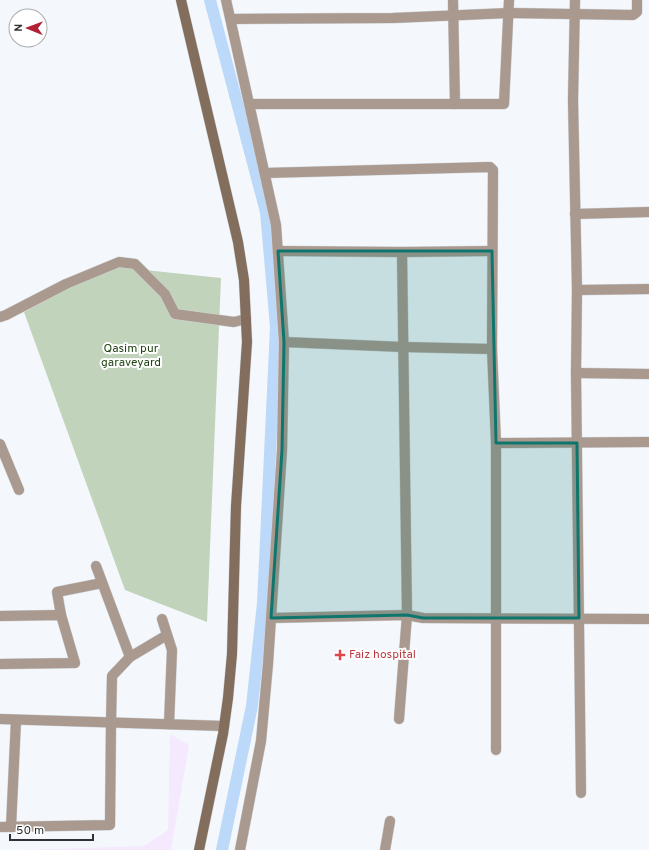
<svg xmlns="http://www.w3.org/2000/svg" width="649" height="850" font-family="Overpass,sans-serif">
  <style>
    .education { fill: #f4e9fd }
    .green { fill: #c2d3bc }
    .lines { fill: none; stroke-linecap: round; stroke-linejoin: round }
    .canal { stroke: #bcd9f9; stroke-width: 12 }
    .minor-casing { stroke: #d1d4d8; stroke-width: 11 }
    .tertiary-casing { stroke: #d1d4d8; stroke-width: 11 }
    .secondary-casing { stroke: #d1d4d8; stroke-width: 11 }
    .minor { stroke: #a9998f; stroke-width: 10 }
    .tertiary { stroke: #a9998f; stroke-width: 10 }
    .secondary { stroke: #836d5d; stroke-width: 10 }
    .marked { fill: #0f766e; fill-opacity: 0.2; stroke: #0f766e; stroke-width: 3; stroke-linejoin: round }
    .health-dot { fill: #e0444e; stroke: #fff; stroke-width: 1.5 }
    .labels { text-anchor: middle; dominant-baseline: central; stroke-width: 4; stroke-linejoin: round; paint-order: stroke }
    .park-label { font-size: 12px; fill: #234516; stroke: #fff }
    .health-label { font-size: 12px; fill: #be3a42; stroke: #fff; text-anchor: start }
  </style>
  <rect width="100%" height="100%" fill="#f4f8fc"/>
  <polygon class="education" points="170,734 189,745 171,850 25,850 144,846 168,830"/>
  <polygon class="green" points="107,266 221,278 207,622 125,590 24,312"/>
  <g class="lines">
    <polyline class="canal" points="210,0 266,212 276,327 263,603 252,706 222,850"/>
    <g class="minor-casing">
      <g id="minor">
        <polyline points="453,0 455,104"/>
        <polyline points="575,0 573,100 577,290 576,373 581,793"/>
        <polyline points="231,19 393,18 509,13 633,15 637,12 637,0"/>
        <polyline points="250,104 504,104 509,0"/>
        <polyline points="265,173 490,167 493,170 492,349 496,443 496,750"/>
        <polyline points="575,214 649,212"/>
        <polyline points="278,251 402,252 492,251"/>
        <polyline points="402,252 407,615 423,618 649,619"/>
        <polyline points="577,290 649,289"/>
        <polyline points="0,317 6,315 66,284 119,262 135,264 165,294 175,314 234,322 246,319"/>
        <polyline points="284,342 403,347 492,349"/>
        <polyline points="576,373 649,374"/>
        <polyline points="496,443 649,442"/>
        <polyline points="0,444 19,490"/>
        <polyline points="96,566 130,657"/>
        <polyline points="61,615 57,592 102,583"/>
        <polyline points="0,616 61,615 75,663 0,664"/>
        <polyline points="271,618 407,615 399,719"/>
        <polyline points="162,619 172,650 169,724"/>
        <polyline points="0,719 224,726"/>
        <polyline points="0,827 110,825 111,723 112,676 130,657 167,635"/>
        <polyline points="11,827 16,720"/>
        <polyline points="385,850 390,821"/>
      </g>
    </g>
    <g class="tertiary-casing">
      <polyline id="tertiary" points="226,0 276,225 284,342 282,450 268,664 261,741 240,850"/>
    </g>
    <g class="secondary-casing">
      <polyline id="secondary" points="181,0 238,242 244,280 247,342 236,506 232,654 228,698 223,734 199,850"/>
    </g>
    <use href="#minor" class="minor"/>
    <use href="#tertiary" class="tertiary"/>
    <use href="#secondary" class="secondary"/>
  </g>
  <path class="marked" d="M278,251H492L496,443H577L579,618H423L407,615L271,618L282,450L284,342Z"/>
  <path class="health-dot" d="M338 649h4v4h4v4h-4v4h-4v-4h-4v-4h4z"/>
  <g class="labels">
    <g class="park-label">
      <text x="131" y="349">Qasim pur<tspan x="131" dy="14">garaveyard</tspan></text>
    </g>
    <g class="health-label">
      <text x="349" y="655">Faiz hospital</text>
    </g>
  </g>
  <g transform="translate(28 28) rotate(271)"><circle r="19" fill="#ffffff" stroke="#acadad"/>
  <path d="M0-3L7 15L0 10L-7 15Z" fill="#b32036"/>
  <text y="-6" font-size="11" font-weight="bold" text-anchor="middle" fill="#303133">N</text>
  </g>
  <path d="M10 834v6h83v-6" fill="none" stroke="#303133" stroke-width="2"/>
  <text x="16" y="834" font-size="12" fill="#303133" stroke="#ffffff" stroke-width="3" paint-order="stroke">50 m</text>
</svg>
